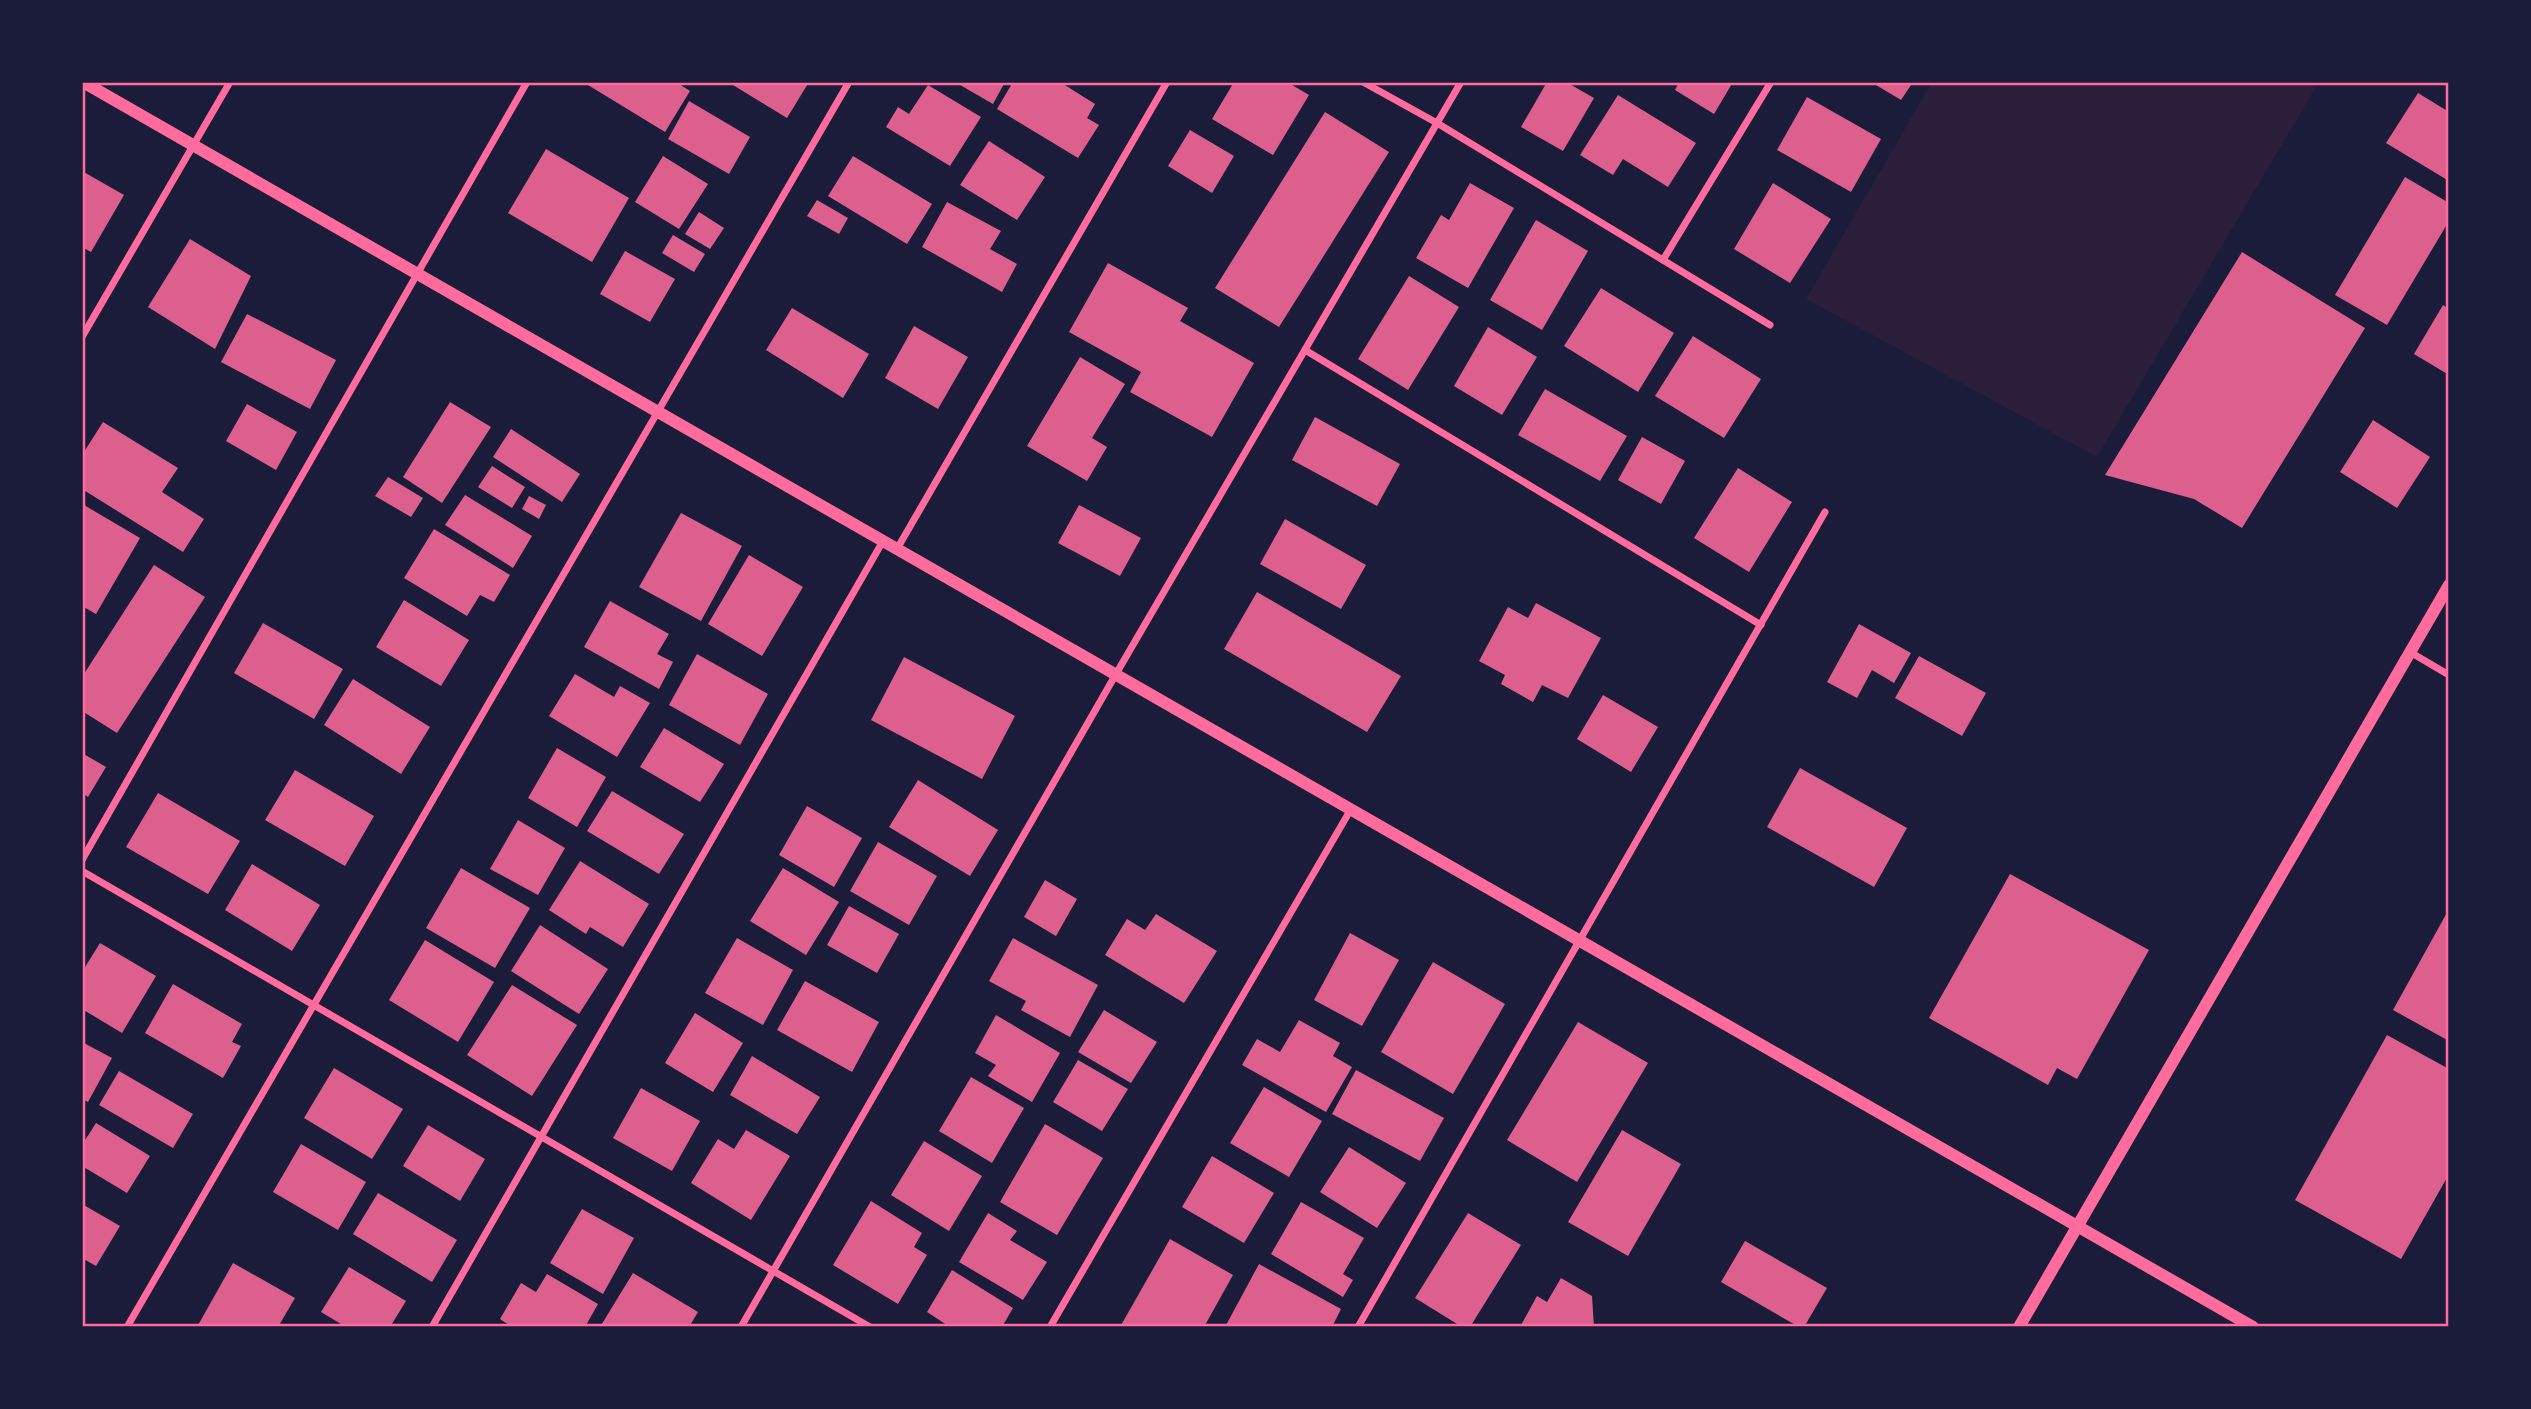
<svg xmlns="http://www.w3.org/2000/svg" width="2531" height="1409" font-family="'Open Sans',sans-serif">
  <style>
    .green { fill: #2a1e3b }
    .building { fill: #dd5f8e }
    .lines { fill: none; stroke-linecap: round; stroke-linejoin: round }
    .minor { stroke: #ff6b9d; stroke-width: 7 }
    .tertiary { stroke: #ff6b9d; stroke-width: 12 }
    .neatline { fill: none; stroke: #ff6b9d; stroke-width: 2.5 }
  </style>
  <rect width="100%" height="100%" fill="#1b1b3a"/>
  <polygon class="green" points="1932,82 2319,82 2097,457 1806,299"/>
  <g class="building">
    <polygon points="590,82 676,82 690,91 665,132 588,85"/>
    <polygon points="728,82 809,82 787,118"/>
    <polygon points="955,82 1005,82 993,104"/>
    <polygon points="1013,82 1060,82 1095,104 1087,118 1099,125 1078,158 997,109"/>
    <polygon points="1234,82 1287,82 1309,95 1273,155 1212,119"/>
    <polygon points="1547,82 1566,82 1594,98 1563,151 1521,127"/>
    <polygon points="1679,82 1733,82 1714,114 1675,90"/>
    <polygon points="1871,82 1913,82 1901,100"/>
    <polygon points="928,85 981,117 950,166 886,127 898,107 909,114"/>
    <polygon points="2418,93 2449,112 2449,181 2386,143"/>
    <polygon points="1618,95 1696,143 1668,187 1623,159 1613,175 1580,155"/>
    <polygon points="1807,97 1881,139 1851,192 1777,150"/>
    <polygon points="689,101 750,137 729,174 668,139"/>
    <polygon points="1325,112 1389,152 1279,327 1215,288"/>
    <polygon points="1190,130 1234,156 1212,193 1168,166"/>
    <polygon points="989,141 1045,177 1017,220 960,185"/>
    <polygon points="546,149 629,198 592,262 508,213"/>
    <polygon points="663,156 708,184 679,229 635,202"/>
    <polygon points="853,156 932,204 907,244 828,196"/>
    <polygon points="82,171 124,195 91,252 82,247"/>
    <polygon points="2405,177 2449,203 2449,221 2387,325 2335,295"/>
    <polygon points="1470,183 1514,208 1468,288 1416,258 1441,215 1449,220"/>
    <polygon points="1773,183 1831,219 1790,283 1734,249"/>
    <polygon points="817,200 848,218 839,234 807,216"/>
    <polygon points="947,202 1001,231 990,249 1017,264 1002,292 922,247"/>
    <polygon points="699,212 724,228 710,249 685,234"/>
    <polygon points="1536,220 1588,251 1542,330 1490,300"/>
    <polygon points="673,235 705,254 694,272 662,253"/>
    <polygon points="190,239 251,276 215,349 148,307"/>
    <polygon points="625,251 675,279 650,322 600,294"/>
    <polygon points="2242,252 2365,328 2242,528 2194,499 2105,475"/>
    <polygon points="1108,263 1188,308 1180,321 1254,363 1212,437 1130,392 1141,372 1069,332"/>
    <polygon points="1409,276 1459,307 1408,390 1358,359"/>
    <polygon points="1601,288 1674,333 1638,392 1564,346"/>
    <polygon points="2443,305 2449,309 2449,375 2414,354"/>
    <polygon points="792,308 869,354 843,398 766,350"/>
    <polygon points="247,314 336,360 310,409 221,362"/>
    <polygon points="914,326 968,357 938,409 885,378"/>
    <polygon points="1488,327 1537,357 1502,415 1454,386"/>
    <polygon points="1693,336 1761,379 1724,438 1655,396"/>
    <polygon points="1080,357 1125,384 1092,438 1107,447 1087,481 1027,446"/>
    <polygon points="1545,389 1627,436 1600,481 1518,435"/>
    <polygon points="450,402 491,427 442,503 403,477"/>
    <polygon points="247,404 297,432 276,470 226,441"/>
    <polygon points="1315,417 1400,464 1377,506 1292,460"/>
    <polygon points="2373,420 2430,457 2397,508 2340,472"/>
    <polygon points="103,422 178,468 162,492 204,519 183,552 82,489 82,455"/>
    <polygon points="511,429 580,474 562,502 493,457"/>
    <polygon points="1642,437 1685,461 1661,504 1618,480"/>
    <polygon points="492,466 525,487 512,508 478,487"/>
    <polygon points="1738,468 1792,502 1749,572 1694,538"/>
    <polygon points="388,477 423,498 411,517 375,496"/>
    <polygon points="465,495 532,536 513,568 445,525"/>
    <polygon points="529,496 546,505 539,519 522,509"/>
    <polygon points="84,505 140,538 96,614 82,606"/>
    <polygon points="1079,505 1141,538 1120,576 1058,543"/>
    <polygon points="681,513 742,546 701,621 639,587"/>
    <polygon points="1285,519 1366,565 1341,609 1260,564"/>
    <polygon points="434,529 510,575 494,602 480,595 467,616 404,578"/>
    <polygon points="749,555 803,587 762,656 708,624"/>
    <polygon points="154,565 205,597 117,733 82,711 82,677"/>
    <polygon points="1257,592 1401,676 1367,732 1224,649"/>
    <polygon points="404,600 469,640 441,686 376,647"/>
    <polygon points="610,601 669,634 657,654 673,662 659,689 584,647"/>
    <polygon points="1536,603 1601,638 1568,698 1542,685 1533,702 1501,684 1505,675 1479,661 1508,607 1528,618"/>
    <polygon points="263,623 343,669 314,719 234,673"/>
    <polygon points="1859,624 1911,653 1894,683 1872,670 1857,698 1827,682"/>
    <polygon points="697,654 768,694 740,745 669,705"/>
    <polygon points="1919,656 1986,693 1962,736 1895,698"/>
    <polygon points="904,657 1015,716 982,779 871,720"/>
    <polygon points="575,674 614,697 620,686 650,703 617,757 549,716"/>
    <polygon points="353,679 430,727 401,774 324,725"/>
    <polygon points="1603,695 1658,727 1631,772 1577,739"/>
    <polygon points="664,728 724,764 700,802 640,767"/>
    <polygon points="557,748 606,777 577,827 528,798"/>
    <polygon points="82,753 106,767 88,797 82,793"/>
    <polygon points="1800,768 1907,828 1874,887 1767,827"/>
    <polygon points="295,770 374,816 345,866 265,820"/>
    <polygon points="918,780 998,830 970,876 889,827"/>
    <polygon points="612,791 684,834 659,874 587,831"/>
    <polygon points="158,793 240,841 208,894 126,847"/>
    <polygon points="807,806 862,838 834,887 779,855"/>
    <polygon points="518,820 565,848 538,895 490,869"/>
    <polygon points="878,842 937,876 909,925 850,891"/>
    <polygon points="580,861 649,904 623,947 590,927 586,934 549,910"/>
    <polygon points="252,864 320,905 292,951 225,910"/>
    <polygon points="461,868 530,908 495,968 426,928"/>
    <polygon points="783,868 839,902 806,955 750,921"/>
    <polygon points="2010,874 2149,950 2077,1079 2057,1068 2048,1085 1929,1018"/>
    <polygon points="1045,880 1077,899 1056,936 1024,917"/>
    <polygon points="849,906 899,934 877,973 827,945"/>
    <polygon points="2449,909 2449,1041 2393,1010"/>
    <polygon points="1156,914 1217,951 1184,1003 1105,955 1127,919 1145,930"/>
    <polygon points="540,925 608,969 579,1014 511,971"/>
    <polygon points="1350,933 1399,960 1362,1026 1314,1000"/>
    <polygon points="737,938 793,970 763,1025 705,993"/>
    <polygon points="1013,938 1098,985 1070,1037 1021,1010 1026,1001 989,981"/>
    <polygon points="425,940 494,982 458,1042 389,1000"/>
    <polygon points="100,943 156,976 122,1033 82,1009 82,972"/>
    <polygon points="1433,962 1505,1004 1453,1094 1381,1052"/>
    <polygon points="805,981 879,1022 852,1072 777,1030"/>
    <polygon points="173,984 242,1024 232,1042 241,1046 223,1078 145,1033"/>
    <polygon points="512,985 577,1025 532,1096 467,1055"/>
    <polygon points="1104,1010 1157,1042 1131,1083 1078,1052"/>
    <polygon points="695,1013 743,1043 713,1092 665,1063"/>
    <polygon points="996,1015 1060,1053 1032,1102 988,1076 996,1065 975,1053"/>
    <polygon points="1299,1020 1340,1043 1333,1056 1352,1067 1326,1112 1242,1065 1257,1039 1280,1052"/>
    <polygon points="1578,1022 1648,1063 1577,1182 1507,1140"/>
    <polygon points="2387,1035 2449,1069 2449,1174 2401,1259 2295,1200"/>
    <polygon points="82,1042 112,1058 88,1102 82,1099"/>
    <polygon points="752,1056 820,1097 797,1134 730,1095"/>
    <polygon points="1078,1060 1128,1089 1102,1131 1053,1102"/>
    <polygon points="334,1068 403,1109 372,1159 304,1118"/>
    <polygon points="1356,1070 1444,1118 1420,1161 1332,1114"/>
    <polygon points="119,1071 193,1114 173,1148 99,1105"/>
    <polygon points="971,1077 1024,1108 992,1163 939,1131"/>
    <polygon points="1264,1087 1322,1121 1289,1177 1230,1143"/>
    <polygon points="641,1088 700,1121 672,1171 613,1138"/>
    <polygon points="96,1123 150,1156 127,1193 82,1166 82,1145"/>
    <polygon points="1045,1124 1103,1158 1057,1235 1000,1202"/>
    <polygon points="428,1125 485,1159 460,1201 403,1166"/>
    <polygon points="746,1130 790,1156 751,1220 691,1183 718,1139 734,1149"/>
    <polygon points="1622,1130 1681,1164 1628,1256 1568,1222"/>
    <polygon points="924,1141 982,1176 949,1231 891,1195"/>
    <polygon points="301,1144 366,1182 338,1230 273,1192"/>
    <polygon points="1349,1147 1406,1183 1377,1228 1320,1192"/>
    <polygon points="1212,1156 1274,1193 1244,1243 1182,1207"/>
    <polygon points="378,1193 457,1240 432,1282 353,1234"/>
    <polygon points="871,1201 922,1233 914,1247 927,1255 898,1304 833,1265"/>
    <polygon points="1301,1202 1364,1238 1343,1274 1353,1280 1343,1297 1271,1254"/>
    <polygon points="82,1204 120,1226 96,1266 82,1258"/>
    <polygon points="582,1209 634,1238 603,1294 550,1263"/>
    <polygon points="988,1213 1017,1231 1010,1240 1047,1262 1023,1300 959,1262"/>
    <polygon points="1468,1213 1521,1245 1470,1327 1462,1327 1415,1298"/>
    <polygon points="1170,1239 1233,1275 1204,1327 1120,1327"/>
    <polygon points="1745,1241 1827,1288 1804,1327 1799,1327 1721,1282"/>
    <polygon points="233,1263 295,1298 278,1327 197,1327"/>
    <polygon points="1259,1264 1341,1309 1332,1327 1311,1325 1310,1327 1225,1327"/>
    <polygon points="349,1267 406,1301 390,1327 346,1327 321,1312"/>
    <polygon points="952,1270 1013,1308 1002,1327 950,1327 927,1312"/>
    <polygon points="633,1273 698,1312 689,1327 600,1327"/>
    <polygon points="547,1274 598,1304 585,1327 512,1327 500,1319 521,1283 536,1292"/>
    <polygon points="1561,1278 1592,1296 1594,1327 1520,1327 1537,1296 1547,1302"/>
  </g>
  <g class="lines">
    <g class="minor">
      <polyline points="1363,82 1437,123 1770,325"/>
      <polyline points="1663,260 1771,82"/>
      <polyline points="82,337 230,82"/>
      <polyline points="1305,350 1761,625"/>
      <polyline points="897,549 1167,82"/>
      <polyline points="2410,652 2449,675"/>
      <polyline points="82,860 527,82"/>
      <polyline points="82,871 870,1327"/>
      <polyline points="127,1327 849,82"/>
      <polyline points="432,1327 883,541"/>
      <polyline points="741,1327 1116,674 1461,82"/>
      <polyline points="1050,1327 1351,809"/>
      <polyline points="1358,1327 1825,512"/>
    </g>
    <g class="tertiary">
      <polyline points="83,82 2253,1327"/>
      <polyline points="2019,1327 2449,585"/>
    </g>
  </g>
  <rect width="2531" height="1409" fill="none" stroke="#1b1b3a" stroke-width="168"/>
  <rect x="84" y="84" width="2363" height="1241" class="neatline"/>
</svg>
